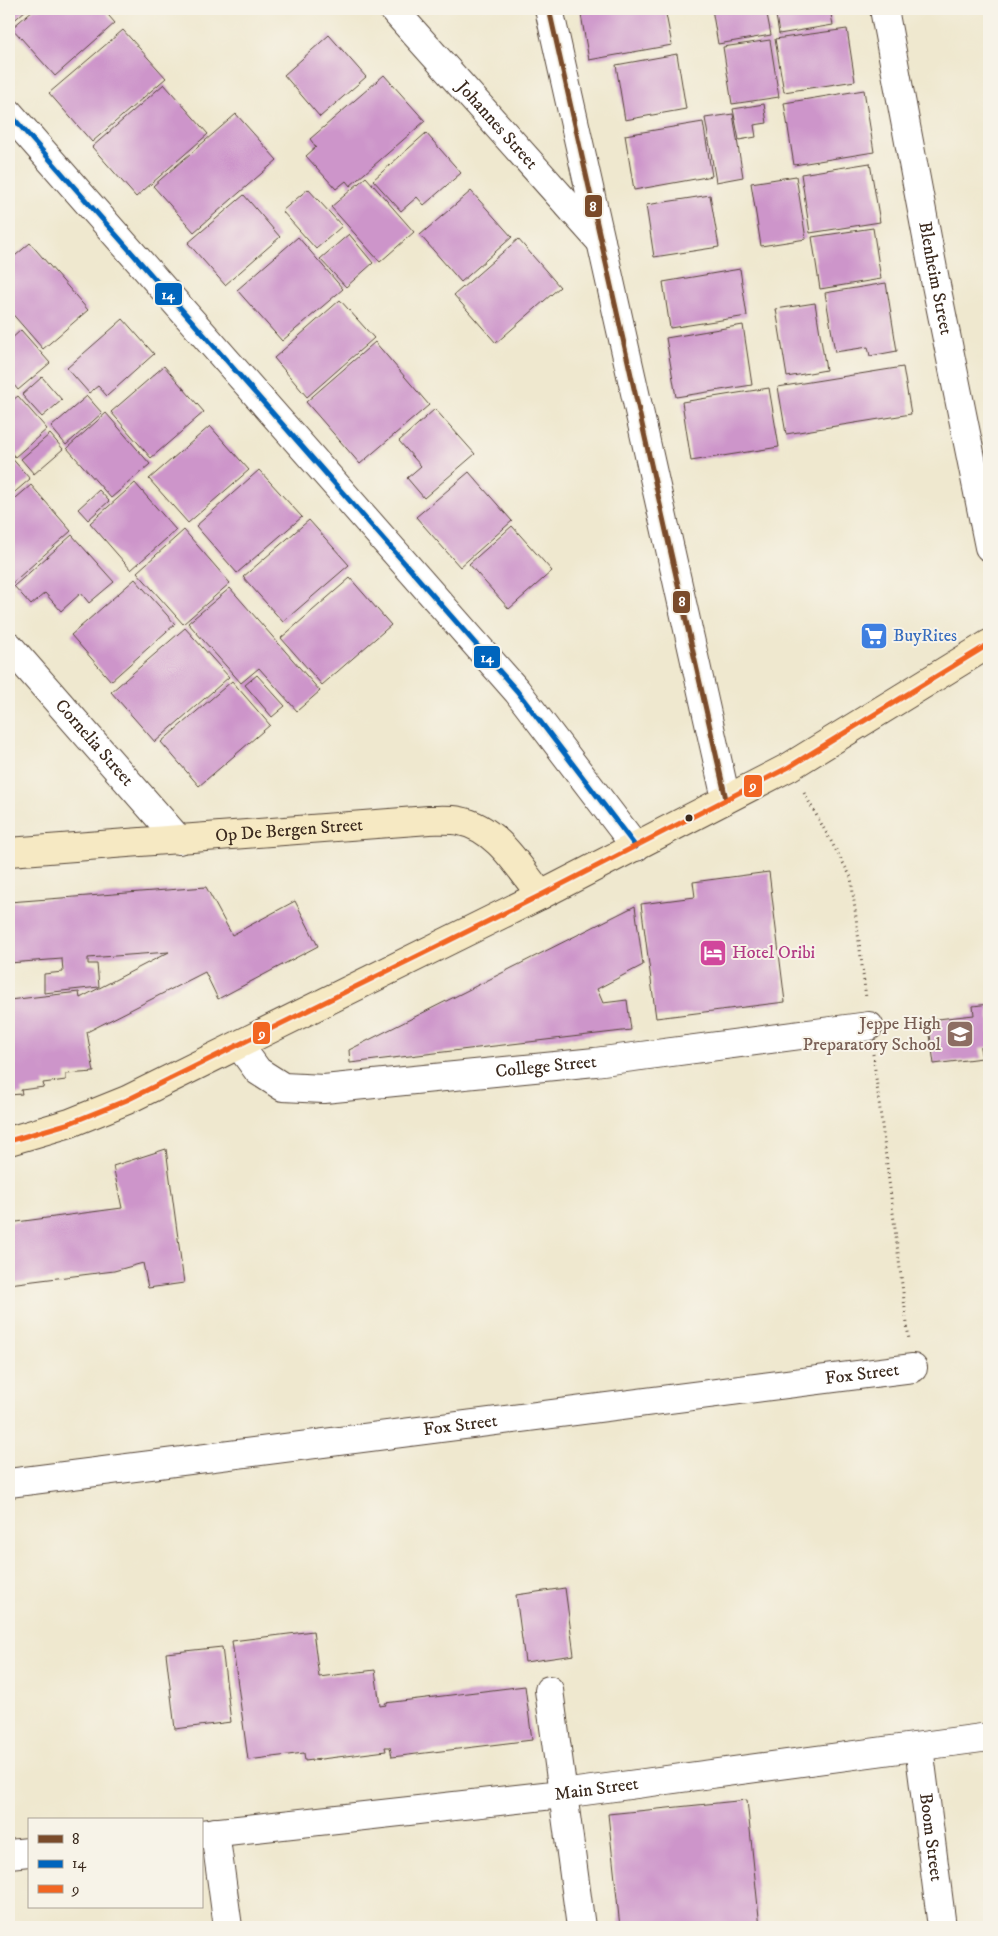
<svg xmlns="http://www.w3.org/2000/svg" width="998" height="1936" font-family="'IM FELL DW Pica',serif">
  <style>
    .building { fill: #cd95ca }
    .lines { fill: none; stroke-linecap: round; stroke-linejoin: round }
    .street-casing { stroke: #564639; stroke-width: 30 }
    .secondary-casing { stroke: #564639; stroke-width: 30 }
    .path { stroke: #564639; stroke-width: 3; stroke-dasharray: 1 4; stroke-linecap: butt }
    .street { stroke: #fff; stroke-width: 28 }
    .secondary { stroke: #f6e9c3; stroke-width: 28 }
    .bus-1-casing { stroke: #f7f3e8; stroke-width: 9 }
    .bus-2-casing { stroke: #f7f3e8; stroke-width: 9 }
    .bus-3-casing { stroke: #f7f3e8; stroke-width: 9 }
    .bus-1 { stroke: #7a4b2a; stroke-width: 5 }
    .bus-2 { stroke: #0065bd; stroke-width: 5 }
    .bus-3 { stroke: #f26522; stroke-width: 5 }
    .bus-dot { fill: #3b2a1e; stroke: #f7f3e8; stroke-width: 2 }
    .labels { text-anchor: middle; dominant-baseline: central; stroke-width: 4; stroke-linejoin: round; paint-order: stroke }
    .street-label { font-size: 18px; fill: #3b2a1e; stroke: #f7f3e8 }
    .shop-label { font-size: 18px; fill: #366cbe; stroke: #f7f3e8; text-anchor: start }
    .hotel-label { font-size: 18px; fill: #b23c85; stroke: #f7f3e8; text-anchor: start }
    .education-label { font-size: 18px; fill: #785e54; stroke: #f7f3e8; text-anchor: end }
    .line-badge { stroke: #f7f3e8; stroke-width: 2 }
    .badge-label { font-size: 14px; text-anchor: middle; font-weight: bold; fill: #fff }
  </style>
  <rect width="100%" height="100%" fill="#f7f3e8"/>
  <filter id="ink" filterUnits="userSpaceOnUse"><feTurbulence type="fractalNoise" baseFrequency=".02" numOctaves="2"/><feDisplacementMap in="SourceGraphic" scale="10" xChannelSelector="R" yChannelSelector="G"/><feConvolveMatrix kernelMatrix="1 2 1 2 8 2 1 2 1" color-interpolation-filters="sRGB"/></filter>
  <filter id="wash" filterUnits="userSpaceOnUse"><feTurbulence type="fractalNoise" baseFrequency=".0096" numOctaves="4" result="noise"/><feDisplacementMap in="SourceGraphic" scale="20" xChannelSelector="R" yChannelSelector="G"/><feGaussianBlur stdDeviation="1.12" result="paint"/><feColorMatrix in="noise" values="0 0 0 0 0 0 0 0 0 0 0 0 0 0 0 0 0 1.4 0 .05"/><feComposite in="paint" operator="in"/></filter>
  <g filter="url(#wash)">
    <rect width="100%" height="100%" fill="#efe8cf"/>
    <g id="blocks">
      <g class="building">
        <polygon points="9,9 27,9 9,25"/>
        <polygon points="34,9 103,9 115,23 55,76 12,28"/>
        <polygon points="580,9 665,9 672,45 589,60"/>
        <polygon points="712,9 766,9 771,35 718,44"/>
        <polygon points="775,9 830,9 833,25 779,34"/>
        <polygon points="847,29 855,81 784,92 775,39"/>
        <polygon points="123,30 166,78 92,142 49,93"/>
        <polygon points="329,35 366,77 320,117 284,75"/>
        <polygon points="770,40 779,97 732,104 723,47"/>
        <polygon points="677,54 686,109 625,120 616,65"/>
        <polygon points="384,75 425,121 350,186 346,181 336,189 306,156 316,147 310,139"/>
        <polygon points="164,84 208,134 136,197 92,147"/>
        <polygon points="864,90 874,152 794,165 784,103"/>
        <polygon points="764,104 767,123 754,125 756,137 739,140 733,109"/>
        <polygon points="236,114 277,160 194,232 153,186"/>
        <polygon points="733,114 743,177 716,182 705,118"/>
        <polygon points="703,122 712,176 634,190 625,135"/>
        <polygon points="426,133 461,173 424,205 417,197 401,211 373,180"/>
        <polygon points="870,163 880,222 810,233 801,174"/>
        <polygon points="796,176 806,239 761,246 751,183"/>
        <polygon points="366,177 414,232 380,262 331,207"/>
        <polygon points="308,189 342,226 316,249 282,211"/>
        <polygon points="471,191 512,237 461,282 420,235"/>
        <polygon points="244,195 280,237 225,285 188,243"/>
        <polygon points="710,195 719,247 654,257 646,205"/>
        <polygon points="873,228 881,279 820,289 812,237"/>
        <polygon points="349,234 373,263 346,287 320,259"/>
        <polygon points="298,237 343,289 282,341 237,290"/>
        <polygon points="518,239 560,287 496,343 454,295"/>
        <polygon points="30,243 88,310 43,349 9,310 9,261"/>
        <polygon points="740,269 747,316 670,328 663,282"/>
        <polygon points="886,283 897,351 870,356 868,347 835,352 825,293"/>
        <polygon points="340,300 374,338 307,397 274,358"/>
        <polygon points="815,303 826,370 787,377 776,309"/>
        <polygon points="123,319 154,354 107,396 98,386 89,393 67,368"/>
        <polygon points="743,325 752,385 676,397 666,338"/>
        <polygon points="21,330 50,363 18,390 9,379 9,341"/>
        <polygon points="375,342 429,405 360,464 306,402"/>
        <polygon points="164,366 204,412 151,458 111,412"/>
        <polygon points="903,367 911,414 786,434 778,387"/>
        <polygon points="42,377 62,400 42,417 22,395"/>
        <polygon points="769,388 779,447 691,461 682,402"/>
        <polygon points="18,396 47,429 15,457 9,450 9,403"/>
        <polygon points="87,396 102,413 66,445 51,427"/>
        <polygon points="435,409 475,454 424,498 407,478 421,466 399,441"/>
        <polygon points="106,413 150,464 111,498 67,448"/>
        <polygon points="210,426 249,470 188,523 149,479"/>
        <polygon points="50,434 63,449 34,474 21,459"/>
        <polygon points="9,455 30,479 9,497"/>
        <polygon points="259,470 302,517 237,573 196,526"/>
        <polygon points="469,472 512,521 460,567 416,517"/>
        <polygon points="135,483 176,530 131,570 90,523"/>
        <polygon points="31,485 71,531 9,586 9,504"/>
        <polygon points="99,490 109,501 88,520 78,509"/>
        <polygon points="309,520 349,565 283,622 243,577"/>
        <polygon points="512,526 552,571 509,609 469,564"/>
        <polygon points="184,530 230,583 183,624 137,572"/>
        <polygon points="72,535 114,582 89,603 81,593 61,611 45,593 31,605 14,586"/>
        <polygon points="350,578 391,625 322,685 281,638"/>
        <polygon points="135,579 175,624 111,681 71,635"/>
        <polygon points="230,588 320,691 297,711 259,668 241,683 188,623"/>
        <polygon points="185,628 229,677 155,742 111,692"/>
        <polygon points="257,675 285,706 272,717 245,685"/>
        <polygon points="232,681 270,725 199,786 161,742"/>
        <polygon points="769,872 785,1002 656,1018 641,904 695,897 693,882"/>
        <polygon points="206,887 232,935 295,901 318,946 218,999 205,972 87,1032 94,1072 66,1074 66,1080 43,1083 44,1087 21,1090 22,1094 9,1095 9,1000 79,992 80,998 169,952 88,958 88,964 97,964 99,987 44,993 44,974 63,972 62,959 9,963 9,902"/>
        <polygon points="635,906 643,965 597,989 603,1003 627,1000 631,1030 350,1063 349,1050"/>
        <polygon points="989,1004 989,1047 980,1048 982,1058 934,1064 928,1020 974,1015 973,1006"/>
        <polygon points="166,1149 184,1283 148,1288 143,1263 114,1271 9,1284 9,1223 122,1208 113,1166"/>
        <polygon points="565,1588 574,1655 525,1662 516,1595"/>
        <polygon points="313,1631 319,1677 375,1670 380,1706 386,1705 385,1703 525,1686 532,1740 392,1757 390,1747 385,1747 386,1751 305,1761 304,1753 248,1760 232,1641"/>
        <polygon points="222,1647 231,1722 175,1729 166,1653"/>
        <polygon points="747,1800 760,1927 620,1927 608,1814"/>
      </g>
    </g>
  </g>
  <g filter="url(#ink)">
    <use href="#blocks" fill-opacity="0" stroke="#564639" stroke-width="1"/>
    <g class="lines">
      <g class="street-casing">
        <g id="street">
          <path id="s1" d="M393,9L601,242"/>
          <polyline points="549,9 726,799"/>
          <path id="s2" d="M884,9L935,280L989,547"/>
          <polyline points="9,113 517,691 636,847"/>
          <path id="s3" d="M9,646L179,840"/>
          <path id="s4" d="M239,1045L258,1071L283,1087L324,1089L595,1062L869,1026"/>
          <path id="s5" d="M9,1483L913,1368"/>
          <polyline points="549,1690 581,1927"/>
          <path id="s6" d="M919,1747L942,1927"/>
          <polyline points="215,1832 228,1927"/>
          <path id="s7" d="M201,1834L562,1794L989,1737"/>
          <polyline points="9,1854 29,1852"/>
        </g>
      </g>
      <g class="secondary-casing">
        <g id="secondary">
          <path id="s8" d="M9,852L429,820C439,820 450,819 460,821C497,828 519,868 541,895"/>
          <polyline points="9,1141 70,1123 127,1100 541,895 789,767 989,644"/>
        </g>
      </g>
      <g class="path">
        <polyline points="804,793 851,877 866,998"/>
        <polyline points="873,1054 909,1340"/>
      </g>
      <use href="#street" class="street"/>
      <use href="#secondary" class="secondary"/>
      <g class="bus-1-casing">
        <polyline id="bus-1" points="549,9 726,799"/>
      </g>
      <g class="bus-2-casing">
        <polyline id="bus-2" points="9,113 517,691 636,847"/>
      </g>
      <g class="bus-3-casing">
        <polyline id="bus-3" points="9,1141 70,1123 127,1100 541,895 789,767 989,644"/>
      </g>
      <use href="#bus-1" class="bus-1"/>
      <use href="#bus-2" class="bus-2"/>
      <use href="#bus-3" class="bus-3"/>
    </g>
  </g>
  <defs>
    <g id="supermarket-square" transform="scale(1.4375)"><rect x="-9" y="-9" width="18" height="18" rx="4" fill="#3f7fe0" stroke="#f7f3e8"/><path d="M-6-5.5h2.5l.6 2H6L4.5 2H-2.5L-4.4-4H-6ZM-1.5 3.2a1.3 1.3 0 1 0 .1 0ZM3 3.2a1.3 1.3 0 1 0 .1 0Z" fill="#fff"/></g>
    <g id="hotel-square" transform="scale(1.4375)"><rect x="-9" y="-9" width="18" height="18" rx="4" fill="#d1479c" stroke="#f7f3e8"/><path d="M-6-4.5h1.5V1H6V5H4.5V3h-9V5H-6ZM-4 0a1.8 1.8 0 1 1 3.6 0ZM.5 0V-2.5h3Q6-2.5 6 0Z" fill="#fff"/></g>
    <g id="school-square" transform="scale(1.4375)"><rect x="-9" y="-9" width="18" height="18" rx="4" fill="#8d6e63" stroke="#f7f3e8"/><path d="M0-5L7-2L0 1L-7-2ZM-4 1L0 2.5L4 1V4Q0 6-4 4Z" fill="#fff"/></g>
  </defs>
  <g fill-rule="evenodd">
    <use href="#supermarket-square" x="874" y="636"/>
    <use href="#hotel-square" x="713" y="953"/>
    <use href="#school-square" x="960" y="1034"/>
  </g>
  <circle class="bus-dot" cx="689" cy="818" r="4.5"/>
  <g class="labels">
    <g class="street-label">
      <text stroke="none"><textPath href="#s1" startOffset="156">Johannes Street</textPath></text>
      <text stroke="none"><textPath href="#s2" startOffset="274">Blenheim Street</textPath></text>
      <text stroke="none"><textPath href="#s3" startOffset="129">Cornelia Street</textPath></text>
      <text stroke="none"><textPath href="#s8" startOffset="281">Op De Bergen Street</textPath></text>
      <text stroke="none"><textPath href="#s4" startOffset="326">College Street</textPath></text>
      <text stroke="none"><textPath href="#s5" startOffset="860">Fox Street</textPath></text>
      <text stroke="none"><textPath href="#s5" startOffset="455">Fox Street</textPath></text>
      <text stroke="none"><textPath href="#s7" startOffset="398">Main Street</textPath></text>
      <text stroke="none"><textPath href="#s6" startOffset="91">Boom Street</textPath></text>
    </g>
    <g class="shop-label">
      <text x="893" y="636">BuyRites</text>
    </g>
    <g class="hotel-label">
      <text x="732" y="953">Hotel Oribi</text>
    </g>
    <g class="education-label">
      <text x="941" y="1024">Jeppe High<tspan x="941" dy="21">Preparatory School</tspan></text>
    </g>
  </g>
  <g class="line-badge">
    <rect x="584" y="194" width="19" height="24" rx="5" fill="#7a4b2a"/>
    <rect x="154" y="282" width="29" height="24" rx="5" fill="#0065bd"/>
    <rect x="672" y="590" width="19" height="24" rx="5" fill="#7a4b2a"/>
    <rect x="473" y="645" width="28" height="24" rx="5" fill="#0065bd"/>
    <rect x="743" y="774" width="20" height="24" rx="5" fill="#f26522"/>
    <rect x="252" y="1021" width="19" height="24" rx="5" fill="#f26522"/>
  </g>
  <g class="badge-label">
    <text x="593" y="211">8</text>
    <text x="168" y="299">14</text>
    <text x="682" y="606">8</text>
    <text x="487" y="662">14</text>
    <text x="753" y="790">9</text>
    <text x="262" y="1038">9</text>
  </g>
  <rect width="998" height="1936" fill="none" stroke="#f7f3e8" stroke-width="30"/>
  <rect x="28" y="1818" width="175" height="90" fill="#f7f3e8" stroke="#aca397"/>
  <rect x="38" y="1835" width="25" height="8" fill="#7a4b2a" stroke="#aca397"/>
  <text x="72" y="1844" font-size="15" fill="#3b2a1e">8</text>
  <rect x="38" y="1860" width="25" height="8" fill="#0065bd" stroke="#aca397"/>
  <text x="72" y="1868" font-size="15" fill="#3b2a1e">14</text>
  <rect x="38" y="1885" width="25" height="8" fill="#f26522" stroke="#aca397"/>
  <text x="72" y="1894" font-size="15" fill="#3b2a1e">9</text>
</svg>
